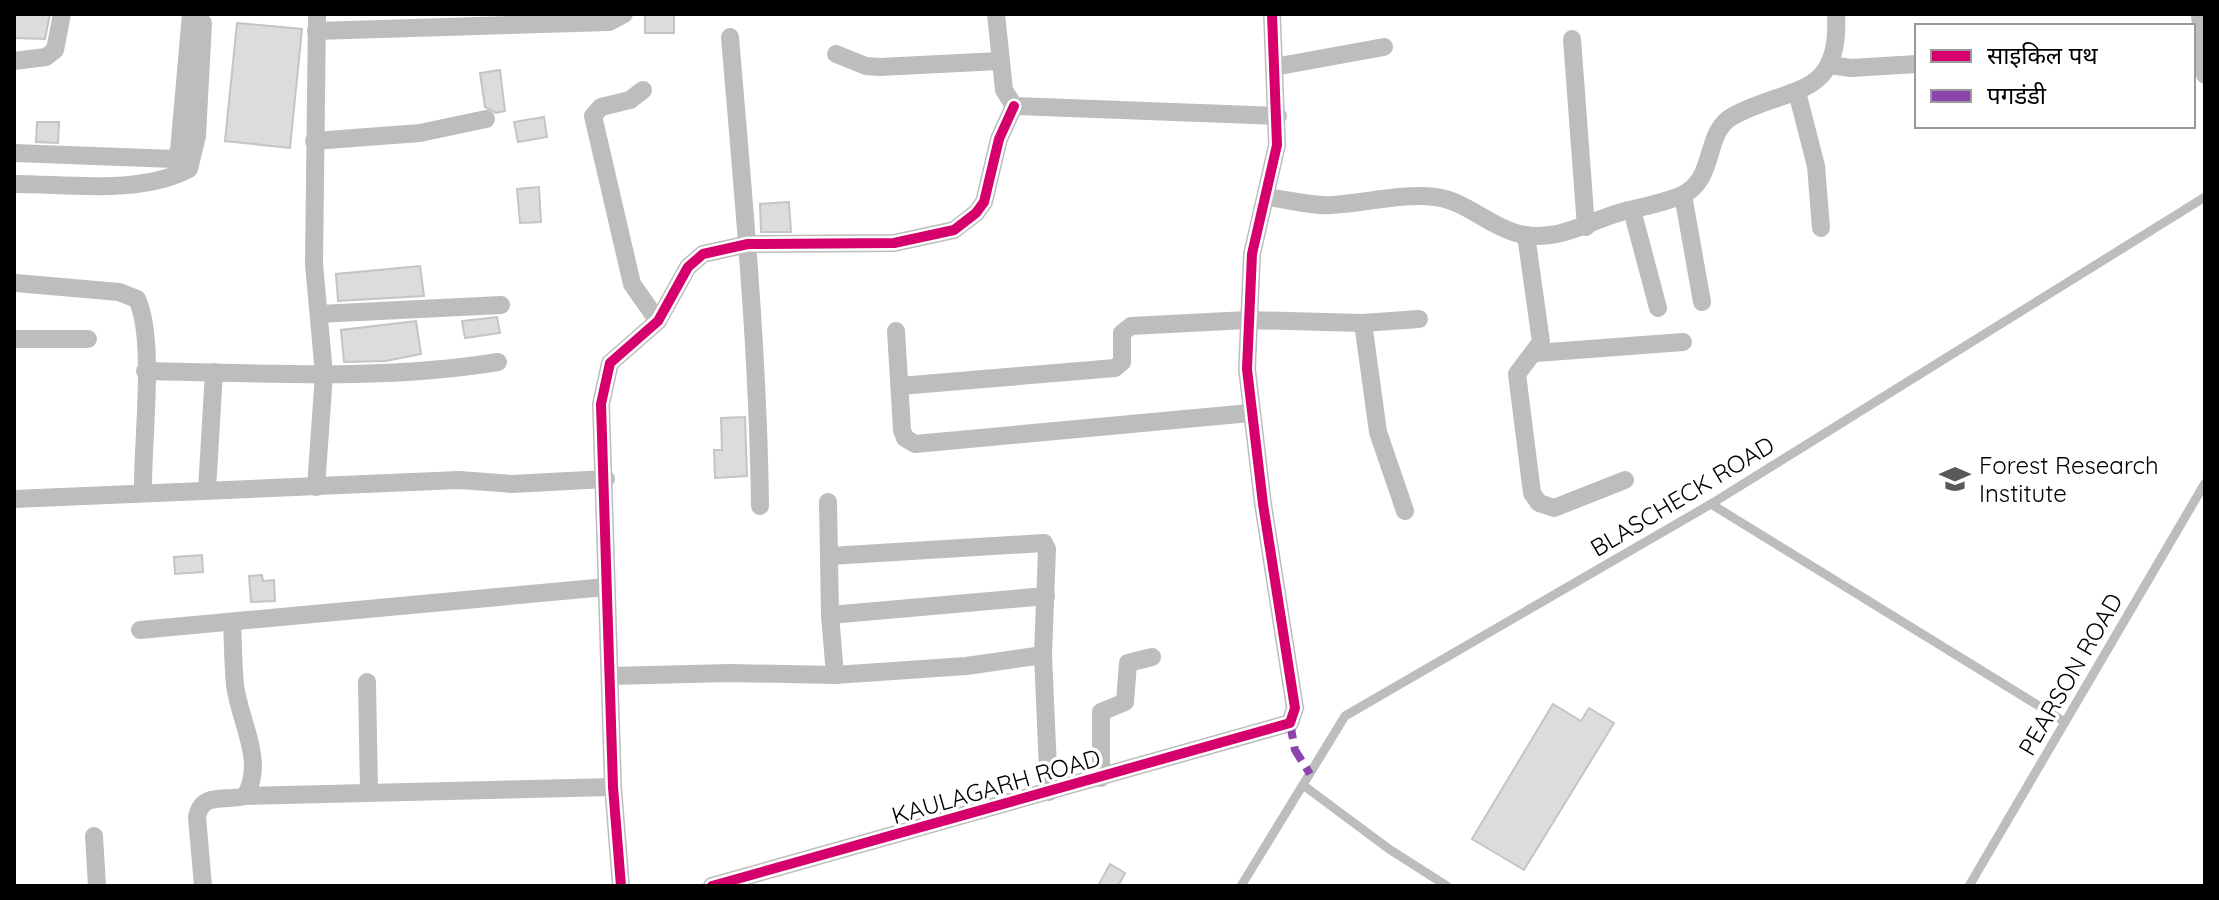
<svg xmlns="http://www.w3.org/2000/svg" width="2219" height="900" font-family="Quicksand,'Noto Sans Devanagari',sans-serif">
  <style>
    .building { fill: #dcdcdc; stroke: #c4c4c4; stroke-width: 2 }
    .lines { fill: none; stroke-linecap: round; stroke-linejoin: round }
    .service { stroke: #bdbdbd; stroke-width: 9 }
    .minor { stroke: #bdbdbd; stroke-width: 18 }
    .quiet { stroke: #8e44ad; stroke-width: 8; stroke-dasharray: 16 8; stroke-linecap: butt }
    .cycleway-casing { stroke: #fff; stroke-width: 15 }
    .cycleway { stroke: #d6006c; stroke-width: 10 }
    .labels { text-anchor: middle; dominant-baseline: central; stroke-width: 7; stroke-linejoin: round; paint-order: stroke }
    .poi-label { font-size: 24px; fill: #000; stroke: #fff; text-anchor: start }
    .street-label { font-size: 24px; fill: #000; stroke: #fff }
  </style>
  <rect width="100%" height="100%" fill="#fff"/>
  <g class="building">
    <polygon points="14,14 50,14 45,39 14,38"/>
    <rect x="645" y="14" width="29" height="19"/>
    <polygon points="237,23 302,29 290,148 225,141"/>
    <polygon points="500,70 505,111 496,113 485,107 480,73"/>
    <polygon points="544,117 547,137 518,142 514,122"/>
    <polygon points="37,122 59,122 58,143 36,142"/>
    <polygon points="539,187 541,222 520,223 517,189"/>
    <polygon points="789,202 791,232 761,232 760,204"/>
    <polygon points="420,266 424,296 338,301 336,274"/>
    <polygon points="497,317 500,333 465,338 462,321"/>
    <polygon points="416,321 421,354 386,361 344,362 341,330"/>
    <polygon points="745,417 747,476 715,478 714,450 722,450 721,418"/>
    <polygon points="202,555 203,572 175,574 174,557"/>
    <polygon points="262,575 263,581 274,580 275,601 251,602 249,576"/>
    <polygon points="1553,704 1581,721 1589,708 1614,723 1524,870 1472,839"/>
    <polygon points="1110,864 1125,873 1118,886 1098,886"/>
  </g>
  <g class="lines">
    <g class="service">
      <polyline points="1711,504 2065,722"/>
      <polyline points="1303,785 1389,849 1447,886"/>
      <polyline points="1241,886 1345,716 1711,504 2205,197"/>
      <polyline points="1969,886 2205,483"/>
    </g>
    <g class="minor">
      <polyline points="996,14 1004,90 1014,106 1278,116"/>
      <polyline points="2200,14 2205,75"/>
      <polyline points="316,31 609,22 624,14"/>
      <path d="M730,37C743,193 758,349 760,506"/>
      <polyline points="1572,39 1586,227"/>
      <polyline points="836,54 866,66 880,67 999,61"/>
      <polyline points="14,61 46,57 55,50 62,14"/>
      <polyline points="1830,65 1851,68 1917,64"/>
      <polyline points="1274,67 1384,47"/>
      <polyline points="643,90 630,100 601,107 593,116 632,284 658,321"/>
      <polyline points="1797,92 1816,166 1821,228"/>
      <polyline points="314,141 420,133 486,119"/>
      <polyline points="14,153 174,159 179,151 191,14"/>
      <path d="M14,184C69,184 139,195 189,169L197,136L203,23"/>
      <polyline points="1683,195 1702,302"/>
      <path d="M1266,197C1288,199 1311,207 1332,205C1367,203 1400,193 1435,197C1463,200 1486,223 1513,232C1551,245 1583,224 1618,213C1639,207 1662,204 1682,195C1717,179 1703,132 1733,116C1789,85 1841,101 1836,14"/>
      <polyline points="1632,210 1658,308"/>
      <polyline points="1526,235 1541,342 1517,374 1532,493 1539,503 1554,508 1625,480"/>
      <path d="M16,283L119,292L137,299C156,340 142,442 143,491"/>
      <polyline points="319,314 501,305"/>
      <polyline points="1363,323 1378,432 1405,511"/>
      <polyline points="896,331 902,430 905,438 915,444 1250,413"/>
      <polyline points="14,339 88,339"/>
      <polyline points="1536,353 1683,342"/>
      <path d="M145,371C263,373 381,381 498,362"/>
      <polyline points="900,386 1115,368 1122,362 1122,333 1131,326 1247,320 1363,323 1419,319"/>
      <polyline points="316,487 324,374 314,264 317,14"/>
      <polyline points="207,490 214,372"/>
      <polyline points="14,499 459,480 512,484 606,479"/>
      <polyline points="828,502 830,615 835,675"/>
      <polyline points="830,556 1044,543 1047,549 1043,655 1049,792"/>
      <polyline points="830,615 1046,596"/>
      <polyline points="140,630 606,587"/>
      <polyline points="610,676 729,673 835,675 966,666 1043,655"/>
      <polyline points="367,682 369,791"/>
      <polyline points="1101,778 1101,712 1125,702 1128,663 1152,657"/>
      <polyline points="245,796 613,787"/>
      <polyline points="94,836 97,886"/>
      <path d="M203,886L197,817C202,791 225,802 245,796C266,762 239,720 235,685C233,664 233,643 232,622"/>
      <polyline points="621,886 613,787 601,404 610,363 658,321 688,267 703,254 748,244 894,243 954,230 976,213 984,202 999,139 1014,106"/>
      <polyline points="712,886 1290,723 1295,708 1263,504 1247,369 1252,254 1277,145 1272,14"/>
    </g>
    <polyline class="quiet" points="1290,723 1295,750 1310,774"/>
    <g class="cycleway-casing">
      <g id="cycleway">
        <polyline points="621,886 613,787 601,404 610,363 658,321 688,267 703,254 748,244 894,243 954,230 976,213 984,202 999,139 1014,106"/>
        <polyline points="712,886 1290,723 1295,708 1263,504 1247,369 1252,254 1277,145 1272,14"/>
      </g>
    </g>
    <use href="#cycleway" class="cycleway"/>
  </g>
  <defs>
    <g id="university-bare" transform="scale(2.4)"><path d="M0-5L7-2L0 1L-7-2ZM-4 1L0 2.5L4 1V4Q0 6-4 4Z" fill="#595959" stroke="#fff" stroke-width="2.5" paint-order="stroke"/></g>
  </defs>
  <g fill-rule="evenodd">
    <use href="#university-bare" x="1955" y="479"/>
  </g>
  <g class="labels">
    <g class="poi-label">
      <text x="1979" y="465">Forest Research<tspan x="1979" dy="28">Institute</tspan></text>
    </g>
    <g class="street-label">
      <text transform="translate(1682 496) rotate(-31)">BLASCHECK ROAD</text>
      <text transform="translate(2070 674) rotate(-60)">PEARSON ROAD</text>
      <text transform="translate(996 786) rotate(-16)">KAULAGARH ROAD</text>
    </g>
  </g>
  <rect width="2219" height="900" fill="none" stroke="#000000" stroke-width="32"/>
  <rect x="1915" y="24" width="280" height="104" fill="#ffffff" stroke="#999999" stroke-width="2"/>
  <rect x="1931" y="50" width="40" height="12" fill="#d6006c" stroke="#999999" stroke-width="2"/>
  <text x="1987" y="64" font-size="24" fill="#000000">साइकिल पथ</text>
  <rect x="1931" y="90" width="40" height="12" fill="#8e44ad" stroke="#999999" stroke-width="2"/>
  <text x="1987" y="104" font-size="24" fill="#000000">पगडंडी</text>
</svg>
